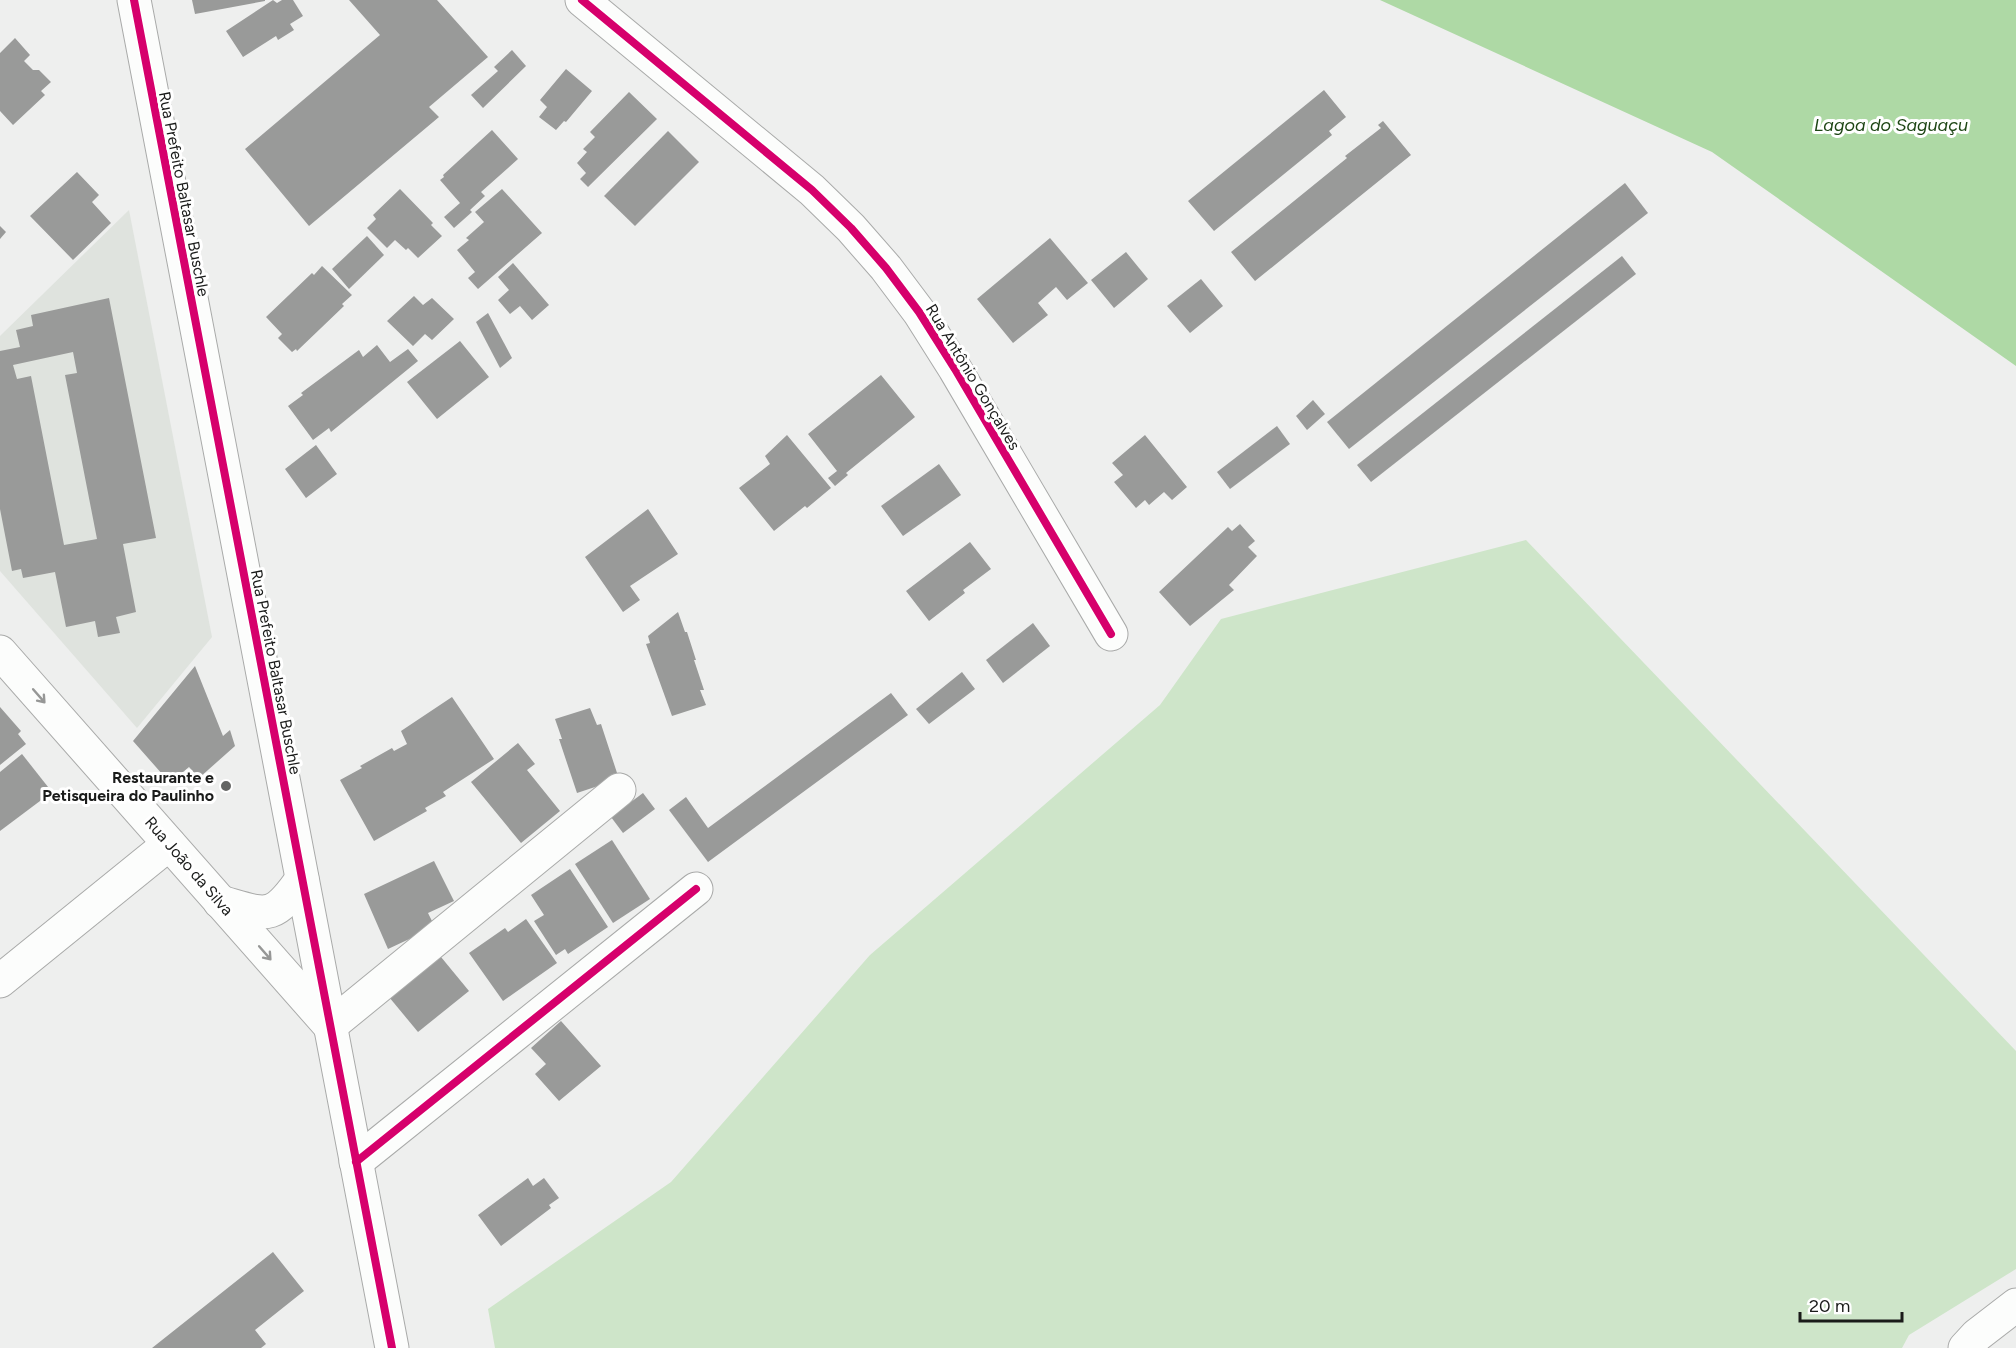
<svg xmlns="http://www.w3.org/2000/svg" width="2016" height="1348" font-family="Figtree,sans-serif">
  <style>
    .built { fill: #dfe3de }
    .green { fill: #cee5c9 }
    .water { fill: #aed9a5 }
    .building { fill: #999a99; fill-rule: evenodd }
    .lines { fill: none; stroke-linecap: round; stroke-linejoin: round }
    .minor-casing { stroke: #a9aaa9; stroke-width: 35 }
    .secondary-casing { stroke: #a9aaa9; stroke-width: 35 }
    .minor { stroke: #fcfdfc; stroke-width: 33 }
    .secondary { stroke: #fcfdfc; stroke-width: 33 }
    .cycleway-casing { stroke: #fff; stroke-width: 11 }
    .cycleway { stroke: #d6006c; stroke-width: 8 }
    .oneway { stroke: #969796 }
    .poi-dot { fill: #646564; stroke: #fff; stroke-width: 2 }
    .labels { text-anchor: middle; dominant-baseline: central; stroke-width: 6; stroke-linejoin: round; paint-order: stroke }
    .street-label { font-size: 16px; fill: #1a1b1a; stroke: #fff }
    .poi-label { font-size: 16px; font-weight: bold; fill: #1a1b1a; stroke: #fff; text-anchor: end }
    .water-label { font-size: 18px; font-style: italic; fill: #1e4615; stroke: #fff }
  </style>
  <rect width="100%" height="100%" fill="#eeefee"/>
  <polygon class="built" points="129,210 212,637 137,728 0,571 0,336"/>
  <polygon class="green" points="1526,540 2016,1051 2016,1269 1909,1335 1902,1348 495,1348 488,1309 671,1182 870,955 1160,705 1221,619"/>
  <polygon class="water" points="1380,0 2016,0 2016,366 1712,152"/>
  <g class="building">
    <polygon points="192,0 265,0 265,1 195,14"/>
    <polygon points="273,0 277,3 282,0 293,0 303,16 290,24 294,30 278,40 276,36 243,57 226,31"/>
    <polygon points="349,0 437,0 488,57 429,107 439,117 309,226 245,149 380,35"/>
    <polygon points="15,38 30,55 24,61 33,70 39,70 51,82 41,91 45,95 13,125 0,111 0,53"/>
    <polygon points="512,50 526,66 483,108 471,95 498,71 494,67"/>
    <polygon points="566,69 592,91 566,122 564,121 556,130 539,117 547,107 540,100"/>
    <polygon points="1324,90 1346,117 1329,131 1332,135 1214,231 1188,201"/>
    <polygon points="629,92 657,119 588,187 580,179 586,173 577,163 587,152 583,149 595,137 590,132"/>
    <polygon points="1383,121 1411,155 1255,281 1231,252 1347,158 1345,156 1381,128 1378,125"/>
    <polygon points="492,130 518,159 481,192 485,196 470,210 472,212 454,228 444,217 460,203 440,180 444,177 443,175"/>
    <polygon points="668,131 699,162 635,226 604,196"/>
    <polygon points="77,172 99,195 92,202 111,223 73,260 30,216"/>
    <polygon points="1625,183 1648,213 1349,449 1327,422"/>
    <polygon points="400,189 433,223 431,225 442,236 418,258 408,248 406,250 395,240 387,248 367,228 376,219 373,215"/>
    <polygon points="502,189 542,233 478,289 468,278 475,272 457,250 469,240 466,238 484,222 475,212"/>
    <polygon points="0,226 6,232 0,239"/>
    <polygon points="367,236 384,255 349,289 332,269"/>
    <polygon points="1050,238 1088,283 1067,300 1056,287 1038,303 1048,315 1013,343 977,299"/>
    <polygon points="1126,252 1148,279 1114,308 1091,280"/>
    <polygon points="1622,256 1636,274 1371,482 1357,465"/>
    <polygon points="513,263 549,305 532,320 520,306 510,314 498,300 509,290 498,277"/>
    <polygon points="322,266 352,295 342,304 344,306 297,351 296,349 292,352 278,338 282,334 266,317 312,273 314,275"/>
    <polygon points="1201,279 1223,306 1190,333 1167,306"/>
    <polygon points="414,296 423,305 432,298 454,319 432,340 425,334 413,346 387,321"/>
    <path d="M109,298L156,538L123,544L136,612L116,617L120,633L98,637L95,621L66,627L55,572L23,578L21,569L12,571L0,509V351L20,347L16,330L33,326L31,315ZM73,352L77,373L65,375L97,539L64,545L31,376L17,379L13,365Z"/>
    <polygon points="488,313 512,358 500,368 476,322"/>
    <polygon points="460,341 489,377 437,419 407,382"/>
    <polygon points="377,345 390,362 408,349 418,361 331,432 329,428 313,440 288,406 303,395 301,393 359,350 363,357"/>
    <polygon points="881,375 915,417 846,473 848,475 835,486 828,478 837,471 808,434"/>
    <polygon points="1313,400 1325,414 1307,430 1296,416"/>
    <polygon points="1277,426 1290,444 1230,489 1217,472"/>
    <polygon points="787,435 831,488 807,508 805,506 774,531 739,488 770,464 765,456"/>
    <polygon points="1145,435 1187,487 1172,500 1164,492 1149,505 1145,500 1136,508 1114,482 1123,475 1112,463"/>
    <polygon points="316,445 337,474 306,498 285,469"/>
    <polygon points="939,464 961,495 903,536 881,506"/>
    <polygon points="648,509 678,554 630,586 640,600 623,612 585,557"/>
    <polygon points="1240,524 1255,541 1248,547 1257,556 1229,585 1234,590 1190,626 1159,592 1228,527 1232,531"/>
    <polygon points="970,542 991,569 963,590 965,593 929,621 906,591"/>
    <polygon points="678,612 685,632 687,632 696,660 694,660 704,690 700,690 706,705 672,716 646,644 650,643 648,636"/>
    <polygon points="1033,623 1050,646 1003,683 986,660"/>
    <polygon points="195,666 223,736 230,730 235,746 199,778 189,767 170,783 133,741"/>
    <polygon points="962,672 975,689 929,724 916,709"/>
    <polygon points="891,693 908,715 708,862 669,810 686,797 708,828"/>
    <polygon points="452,697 494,759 443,792 446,796 425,808 427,811 374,841 340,780 362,768 360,766 392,748 394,751 407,744 401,731"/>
    <polygon points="0,707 21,731 18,734 26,744 0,765"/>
    <polygon points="590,708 597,725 601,724 619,779 577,793 559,739 562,739 555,719"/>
    <polygon points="518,743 535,764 527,770 560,811 521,843 471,782"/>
    <polygon points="22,754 52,792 0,831 0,772"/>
    <polygon points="643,793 655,809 623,833 611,817"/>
    <polygon points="612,840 650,899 613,923 575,864"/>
    <polygon points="434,861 454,901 428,913 435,927 388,949 364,894"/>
    <polygon points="570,869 608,927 568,954 565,949 556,955 534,921 544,915 531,895"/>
    <polygon points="526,919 557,963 503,1001 469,953 505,928 508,932"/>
    <polygon points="441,957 469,991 418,1032 389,997"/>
    <polygon points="561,1021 601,1066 559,1101 535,1074 546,1064 531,1048"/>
    <polygon points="528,1178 533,1186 544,1178 559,1198 549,1205 551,1208 501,1246 478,1215"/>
    <polygon points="273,1252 304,1291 255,1330 266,1344 261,1348 152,1348"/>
  </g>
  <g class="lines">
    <g class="minor-casing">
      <g id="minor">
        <polyline points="582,0 812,190 851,228 886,268 919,312 955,369 1111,634"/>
        <polyline points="0,981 169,844"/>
        <polyline points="330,1026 619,790"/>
        <polyline points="356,1162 696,889"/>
        <polyline points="1965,1348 1977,1335 2016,1305"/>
      </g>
    </g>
    <g class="secondary-casing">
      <g id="secondary">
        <polyline points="134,0 392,1348"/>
        <polyline points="0,652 330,1026"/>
        <path d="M220,902C267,915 272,922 302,879"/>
      </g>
    </g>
    <use href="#minor" class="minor"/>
    <use href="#secondary" class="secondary"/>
    <g class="cycleway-casing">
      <g id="cycleway">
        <polyline points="134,0 392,1348"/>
        <polyline points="582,0 812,190 851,228 886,268 919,312 955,369 1111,634"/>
        <polyline points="356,1162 696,889"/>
      </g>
    </g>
    <use href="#cycleway" class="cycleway"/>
  </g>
  <defs><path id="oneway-shaft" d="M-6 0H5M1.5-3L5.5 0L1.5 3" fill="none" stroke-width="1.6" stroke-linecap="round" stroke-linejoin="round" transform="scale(1.5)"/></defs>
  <g class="oneway">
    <use href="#oneway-shaft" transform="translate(39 696) rotate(49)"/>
    <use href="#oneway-shaft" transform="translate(265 953) rotate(49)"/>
  </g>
  <circle class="poi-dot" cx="226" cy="786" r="6"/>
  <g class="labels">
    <g class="street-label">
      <text transform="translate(184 194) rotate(79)">Rua Prefeito Baltasar Buschle</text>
      <text transform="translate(973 377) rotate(59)">Rua Antônio Gonçalves</text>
      <text transform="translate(276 672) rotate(79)">Rua Prefeito Baltasar Buschle</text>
      <text transform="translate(189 866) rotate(49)">Rua João da Silva</text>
    </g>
    <g class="poi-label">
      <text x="214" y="777">Restaurante e<tspan x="214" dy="18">Petisqueira do Paulinho</tspan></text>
    </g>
    <g class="water-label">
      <text x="1891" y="125">Lagoa do Saguaçu</text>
    </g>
  </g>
  <path d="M1800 1312v9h102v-9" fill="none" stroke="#1a1b1a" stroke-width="3"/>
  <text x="1809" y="1312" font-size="18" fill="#1a1b1a" stroke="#ffffff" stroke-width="4.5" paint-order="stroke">20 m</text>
</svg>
